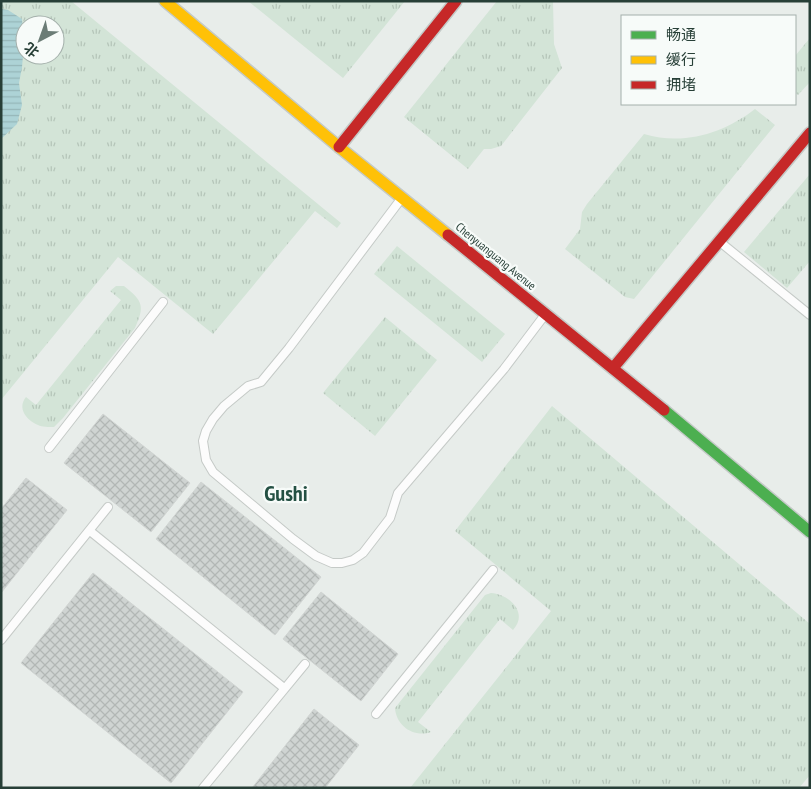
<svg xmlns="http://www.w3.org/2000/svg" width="811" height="789" font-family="'PT Sans Narrow','Noto Sans SC',sans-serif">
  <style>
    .grass { fill: url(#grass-tufts); fill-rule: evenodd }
    .water { fill: url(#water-rules) }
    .building { fill: url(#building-cross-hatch); stroke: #d1d5d3 }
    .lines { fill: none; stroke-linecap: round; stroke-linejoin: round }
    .lane-casing { stroke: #c5cac7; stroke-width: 10 }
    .fast-casing { stroke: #c4cac7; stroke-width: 14 }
    .slow-casing { stroke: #c4cac7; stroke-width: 14 }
    .jam-casing { stroke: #c4cac7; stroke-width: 14 }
    .lane { stroke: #fcfcfc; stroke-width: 8 }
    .fast { stroke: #4caf50; stroke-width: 11 }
    .slow { stroke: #ffc107; stroke-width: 11 }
    .jam { stroke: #c62828; stroke-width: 11 }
    .labels { text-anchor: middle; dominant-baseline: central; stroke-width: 4.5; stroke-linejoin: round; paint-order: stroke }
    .street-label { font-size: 12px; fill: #273f37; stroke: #f7fbf9 }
    .town-label { font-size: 22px; font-weight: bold; fill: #245043; stroke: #f7fbf9 }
  </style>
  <defs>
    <pattern id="grass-tufts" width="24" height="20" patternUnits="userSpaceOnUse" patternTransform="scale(1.25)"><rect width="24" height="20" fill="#d3e4d7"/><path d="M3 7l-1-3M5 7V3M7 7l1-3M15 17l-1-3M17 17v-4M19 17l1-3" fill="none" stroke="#b5c5b9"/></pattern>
    <pattern id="water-rules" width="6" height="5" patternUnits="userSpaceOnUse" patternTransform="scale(1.25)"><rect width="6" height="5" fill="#add3d6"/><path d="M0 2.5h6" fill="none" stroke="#95b6b8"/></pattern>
    <pattern id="building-cross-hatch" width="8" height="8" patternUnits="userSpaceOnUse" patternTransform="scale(1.25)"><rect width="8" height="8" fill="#cfd4d2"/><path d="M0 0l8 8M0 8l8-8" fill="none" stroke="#b2b7b5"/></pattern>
  </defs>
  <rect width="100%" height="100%" fill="#e8edea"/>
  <g class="grass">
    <path d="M1,1H71L341,223L337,228L315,211L213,334L118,257L1,400ZM25,25H55V55H25Z"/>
    <polygon points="248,1 405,1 343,78"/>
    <polygon points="497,1 553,1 554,44 562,68 501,146 491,149 484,149 468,169 404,117"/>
    <polygon points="810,38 810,82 798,95 795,93 795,56"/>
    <path d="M755,109L775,125L634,299L625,297L565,249L580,229L582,212L587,204L644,134C684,146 724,133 755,109Z"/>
    <polygon points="810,174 810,261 787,288 744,252"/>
    <polygon points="397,246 505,334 482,362 374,274"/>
    <path d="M116,286H124C143,301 145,306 135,328L63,418L54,427C49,427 42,427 38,425C26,420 17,408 26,397L36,405L121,300L110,291Z"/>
    <polygon points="385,317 437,360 375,436 323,393"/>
    <polygon points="552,406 810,624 810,775 799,788 410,788 551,611 455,531"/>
    <path d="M491,593C509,594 529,613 513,630L500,619L418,722L431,732C414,738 396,726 395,708L485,595Z"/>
  </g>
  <polygon class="water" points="1,9 8,10 22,19 24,45 22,67 19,83 22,105 17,124 1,139"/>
  <g class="building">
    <polygon points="103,414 190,483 151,532 64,463"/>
    <polygon points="26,478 67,510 1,593 1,509"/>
    <polygon points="201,482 321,577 275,635 156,539"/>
    <polygon points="93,573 243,692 171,783 21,663"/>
    <polygon points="321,592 398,654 361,701 283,639"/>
    <polygon points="314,709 359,745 325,788 252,788"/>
  </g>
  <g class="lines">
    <g class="lane-casing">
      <g id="lane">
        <polyline points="401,199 289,348 261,382 248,386 224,406 213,419 206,431 203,441 206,460 213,472 293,539 316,556 332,563 342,563 353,560 363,553 390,518 398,493 504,369 544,316"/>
        <polyline points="720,242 810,315"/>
        <polyline points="49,448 163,302"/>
        <polyline points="90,531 284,688"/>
        <polyline points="1,640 108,507"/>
        <polyline points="376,714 493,570"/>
        <polyline points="203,788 305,664"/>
      </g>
    </g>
    <g class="fast-casing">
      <polyline id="fast" points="664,410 810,532"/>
    </g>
    <g class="slow-casing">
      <polyline id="slow" points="165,1 339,147 448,235"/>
    </g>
    <g class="jam-casing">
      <g id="jam">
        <polyline points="339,147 456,1"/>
        <polyline points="448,235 664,410"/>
        <polyline points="613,368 810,133"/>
      </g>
    </g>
    <use href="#lane" class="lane"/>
    <use href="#fast" class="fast"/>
    <use href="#slow" class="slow"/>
    <use href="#jam" class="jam"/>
  </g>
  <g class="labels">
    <g class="street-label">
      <text transform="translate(496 256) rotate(39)">Chenyuanguang Avenue</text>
    </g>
    <g class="town-label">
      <text x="286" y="493">Gushi</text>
    </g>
  </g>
  <rect width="811" height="789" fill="none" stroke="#273f37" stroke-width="5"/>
  <rect x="621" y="15" width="175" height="90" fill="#f7fbf9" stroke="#a4b0ab"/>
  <rect x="631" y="31" width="25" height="8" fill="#4caf50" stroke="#a4b0ab"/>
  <text x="666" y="40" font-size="15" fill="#273f37">畅通</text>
  <rect x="631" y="56" width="25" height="8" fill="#ffc107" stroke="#a4b0ab"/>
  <text x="666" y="65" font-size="15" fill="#273f37">缓行</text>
  <rect x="631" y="81" width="25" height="8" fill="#c62828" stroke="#a4b0ab"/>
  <text x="666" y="90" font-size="15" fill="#273f37">拥堵</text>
  <g transform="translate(40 40) rotate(221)"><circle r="24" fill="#f7fbf9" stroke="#a4b0ab"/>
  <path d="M0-4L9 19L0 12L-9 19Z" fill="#6b7c76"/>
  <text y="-8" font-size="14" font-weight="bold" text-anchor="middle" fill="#273f37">北</text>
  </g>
</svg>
